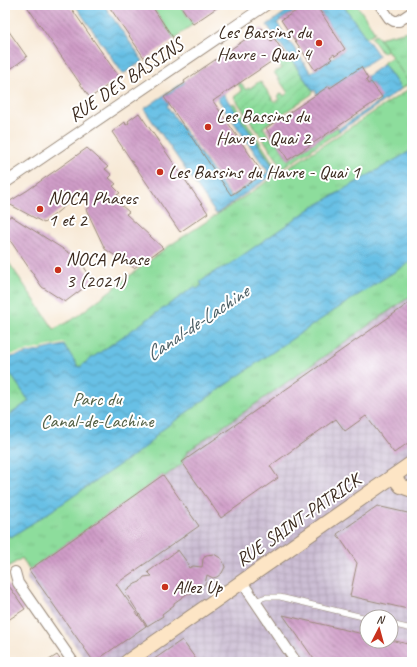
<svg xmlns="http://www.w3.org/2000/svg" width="417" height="667" font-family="Caveat,sans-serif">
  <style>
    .industrial { fill: url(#industrial-grid); fill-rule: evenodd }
    .grass { fill: #8ddd9c; stroke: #64845d }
    .park { fill: url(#park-tufts); stroke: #64845d }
    .garden { fill: url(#garden-furrows); stroke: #64845d }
    .water { fill: url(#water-waves); stroke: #527582; fill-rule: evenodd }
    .pier { fill: #f7e8d4 }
    .building { fill: url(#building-back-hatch) }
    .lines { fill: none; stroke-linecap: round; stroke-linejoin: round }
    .service-casing { stroke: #998979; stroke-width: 6 }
    .minor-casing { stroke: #998979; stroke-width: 12 }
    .secondary-casing { stroke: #998979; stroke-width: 16 }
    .service { stroke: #fff; stroke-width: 5 }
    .minor { stroke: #fff; stroke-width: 10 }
    .secondary { stroke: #fde5c5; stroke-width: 14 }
    .poi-dot { fill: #c8321e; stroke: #fff; stroke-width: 1.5 }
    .labels { text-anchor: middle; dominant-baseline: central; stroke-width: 4; stroke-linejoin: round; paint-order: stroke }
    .poi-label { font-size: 19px; fill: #3b2a1e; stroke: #fff; text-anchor: start }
    .street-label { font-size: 19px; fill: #3b2a1e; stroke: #fff }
    .park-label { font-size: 19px; fill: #546044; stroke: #fff }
    .water-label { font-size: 20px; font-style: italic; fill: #4b5e64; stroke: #fff }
  </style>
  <defs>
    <pattern id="industrial-grid" width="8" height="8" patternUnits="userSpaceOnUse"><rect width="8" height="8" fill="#ccbed4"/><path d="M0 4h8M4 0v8" fill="none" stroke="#b0a3b6"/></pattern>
    <pattern id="park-tufts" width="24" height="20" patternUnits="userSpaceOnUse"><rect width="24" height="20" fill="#8ddd9c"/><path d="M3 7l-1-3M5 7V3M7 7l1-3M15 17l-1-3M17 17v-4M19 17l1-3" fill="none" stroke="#7bbe86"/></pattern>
    <pattern id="garden-furrows" width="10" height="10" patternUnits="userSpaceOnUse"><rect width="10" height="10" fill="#8ddd9c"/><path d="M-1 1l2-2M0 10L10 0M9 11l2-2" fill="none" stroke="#7bbe86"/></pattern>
    <pattern id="water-waves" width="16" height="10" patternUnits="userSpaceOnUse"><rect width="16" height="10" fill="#68c0e5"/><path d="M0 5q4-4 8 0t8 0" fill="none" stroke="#579cb9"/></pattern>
    <pattern id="building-back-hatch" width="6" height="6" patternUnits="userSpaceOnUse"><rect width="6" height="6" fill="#cf9cc7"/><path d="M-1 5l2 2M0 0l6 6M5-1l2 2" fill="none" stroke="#a97fa1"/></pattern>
  </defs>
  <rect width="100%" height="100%" fill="#fff"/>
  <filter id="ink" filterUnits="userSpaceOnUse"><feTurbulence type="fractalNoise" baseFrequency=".025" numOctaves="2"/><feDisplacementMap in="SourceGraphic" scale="8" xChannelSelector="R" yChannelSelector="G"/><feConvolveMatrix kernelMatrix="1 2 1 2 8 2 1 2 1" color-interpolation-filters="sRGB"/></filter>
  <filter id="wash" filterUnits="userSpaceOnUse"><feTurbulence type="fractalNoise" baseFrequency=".012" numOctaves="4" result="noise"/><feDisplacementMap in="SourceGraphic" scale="16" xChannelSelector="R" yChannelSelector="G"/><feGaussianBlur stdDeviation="0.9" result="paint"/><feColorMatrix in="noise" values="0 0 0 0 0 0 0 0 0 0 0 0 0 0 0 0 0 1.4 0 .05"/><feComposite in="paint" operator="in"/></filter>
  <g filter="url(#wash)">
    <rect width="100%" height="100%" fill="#f7e8d4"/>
    <path class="industrial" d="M412,295V662H87L27,579L29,570L181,462L188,451ZM367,617H391V641H367Z"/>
    <g class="grass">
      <polygon points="151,5 180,5 193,24 174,39"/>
      <polygon points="343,5 357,5 375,32 366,38"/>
      <polygon points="376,34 387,50 382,53 371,37"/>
      <polygon points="392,57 410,83 401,89 383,63"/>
    </g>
    <polygon class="park" points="412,30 412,295 188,451 182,461 183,463 164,477 163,476 29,570 22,558 5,569 5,257 54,329 72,320 166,248 412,87 379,38"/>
    <g class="garden">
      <polygon points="289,57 313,91 312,94 263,127 272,141 276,140 288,160 337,127 340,131 283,168 234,97 242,91 238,84 241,83 246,90 248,88 250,88 260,81 275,102 279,99 278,96 282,93 284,96 288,93 274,72 282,69 275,59 278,58 282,62"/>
      <polygon points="234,103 280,173 279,174 231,105"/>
    </g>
    <g class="water">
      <polygon points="75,5 104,5 143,61 123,74"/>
      <polygon points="296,5 305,5 299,11 297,9 277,23 311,73 345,49 318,8 310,5 343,5 379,56 330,88 329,86 317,94 315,90 313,91 267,25"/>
      <polygon points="384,64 401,89 340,131 338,129 380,101 379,99 381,97 371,82 368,84 366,80 368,79 367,76"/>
      <path d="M205,67L277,172L216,214L144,109ZM200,73L268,172L231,197L167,106L169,104L165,97Z"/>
      <path d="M412,150V261C329,312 249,368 169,425L159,432L147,446L59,506L11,537L5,534V418L29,401L5,366V358L64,345L76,363L77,366L81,367L83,364L194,287L197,289L202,285L200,282L217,270L227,266L308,210Z"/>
    </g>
    <polygon class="pier" points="64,343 66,344 5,358 5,356"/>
    <g id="blocks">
      <g class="building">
        <polygon points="26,5 69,5 119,77 90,98"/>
        <polygon points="108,5 151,5 174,39 145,59"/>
        <polygon points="180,5 221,5 193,24"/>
        <polygon points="302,5 316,5 345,49 335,56 334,54 330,57 332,59 315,70 281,20 303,7"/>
        <polygon points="262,28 271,41 274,38 284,53 213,101 263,174 231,195 164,97 185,83 184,81"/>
        <polygon points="8,30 27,57 5,73 5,31"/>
        <polygon points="361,67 368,79 366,80 368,84 371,82 382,97 288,160 276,140 274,141 266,128 329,86 330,88"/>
        <polygon points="139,113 208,213 180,232 112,132 125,122 126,125 129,123 128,121"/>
        <polygon points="87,148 108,167 105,169 112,175 109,178 116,184 113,186 120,193 117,195 125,202 121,205 129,212 126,214 163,248 134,268 105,249 86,209 89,208 81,190 73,194 76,197 44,223 7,203 28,190"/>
        <polygon points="11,216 79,259 93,281 65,302 42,287 5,233 5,219"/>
        <polygon points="412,301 412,440 394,453 366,416 345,431 336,419 270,466 278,478 221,518 182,462"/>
        <polygon points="163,475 199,526 116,584 146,626 94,662 29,570"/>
        <polygon points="377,506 412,514 412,610 350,596 357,563 337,534"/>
        <polygon points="178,550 189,565 188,566 189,568 193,566 202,567 203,559 206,555 214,554 222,559 225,567 222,573 217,577 213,578 207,575 205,584 191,594 188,593 174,603 174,605 162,614 163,616 147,626 125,592 135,584 140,582 144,577 152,576 148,572"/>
        <polygon points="7,583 25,609 5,622 5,584"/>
        <polygon points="283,615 367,635 367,641 391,640 412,645 412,662 316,662"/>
        <polygon points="182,640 198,662 150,662"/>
        <polygon points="57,655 62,662 46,662"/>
      </g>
    </g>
  </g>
  <g filter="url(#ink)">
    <use href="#blocks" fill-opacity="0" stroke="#998979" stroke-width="1"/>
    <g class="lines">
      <g class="service-casing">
        <g id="service">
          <polyline points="254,601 266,597 280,597 367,618"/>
          <polyline points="391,624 412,629"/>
        </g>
      </g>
      <g class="minor-casing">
        <g id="minor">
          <polyline points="380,5 389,18 394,21 399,21 412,12"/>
          <polyline points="5,183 266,5"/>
          <polyline points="15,572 18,583 73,662"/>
          <polyline points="242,582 296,662"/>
        </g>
      </g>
      <g class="secondary-casing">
        <g id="secondary">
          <polyline points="394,477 401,486 412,490"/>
          <polyline points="127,662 412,463"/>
        </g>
      </g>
      <use href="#service" class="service"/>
      <use href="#minor" class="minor"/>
      <use href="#secondary" class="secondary"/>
    </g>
  </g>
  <g class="poi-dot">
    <circle cx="319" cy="43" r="4"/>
    <circle cx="208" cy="127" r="4"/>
    <circle cx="160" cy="172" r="4"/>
    <circle cx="40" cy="209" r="4"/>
    <circle cx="58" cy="270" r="4"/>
    <circle cx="165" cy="587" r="4"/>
  </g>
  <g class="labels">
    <g class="poi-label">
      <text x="311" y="32" text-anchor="end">Les Bassins du<tspan x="311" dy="22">Havre - Quai 4</tspan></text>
      <text x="216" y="116">Les Bassins du<tspan x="216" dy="22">Havre - Quai 2</tspan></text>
      <text x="168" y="172">Les Bassins du Havre - Quai 1</text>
      <text x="48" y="198">NOCA Phases<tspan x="48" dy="22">1 et 2</tspan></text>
      <text x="66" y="259">NOCA Phase<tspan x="66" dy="22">3 (2021)</tspan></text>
      <text x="173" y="587">Allez Up</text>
    </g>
    <g class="street-label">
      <text transform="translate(126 80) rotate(-34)">RUE DES BASSINS</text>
      <text transform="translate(298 520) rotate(-35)">RUE SAINT-PATRICK</text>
    </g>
    <g class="park-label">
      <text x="97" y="399">Parc du<tspan x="97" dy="22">Canal-de-Lachine</tspan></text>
    </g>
    <g class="water-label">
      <text transform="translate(197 323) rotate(-34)">Canal-de-Lachine</text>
    </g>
  </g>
  <rect width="417" height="667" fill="none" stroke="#fff" stroke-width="20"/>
  <g transform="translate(379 629) rotate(6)"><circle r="19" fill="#ffffff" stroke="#b1aaa5"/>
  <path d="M0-3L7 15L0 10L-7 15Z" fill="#c8321e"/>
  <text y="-6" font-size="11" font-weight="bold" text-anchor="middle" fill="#3b2a1e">N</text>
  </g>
</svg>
